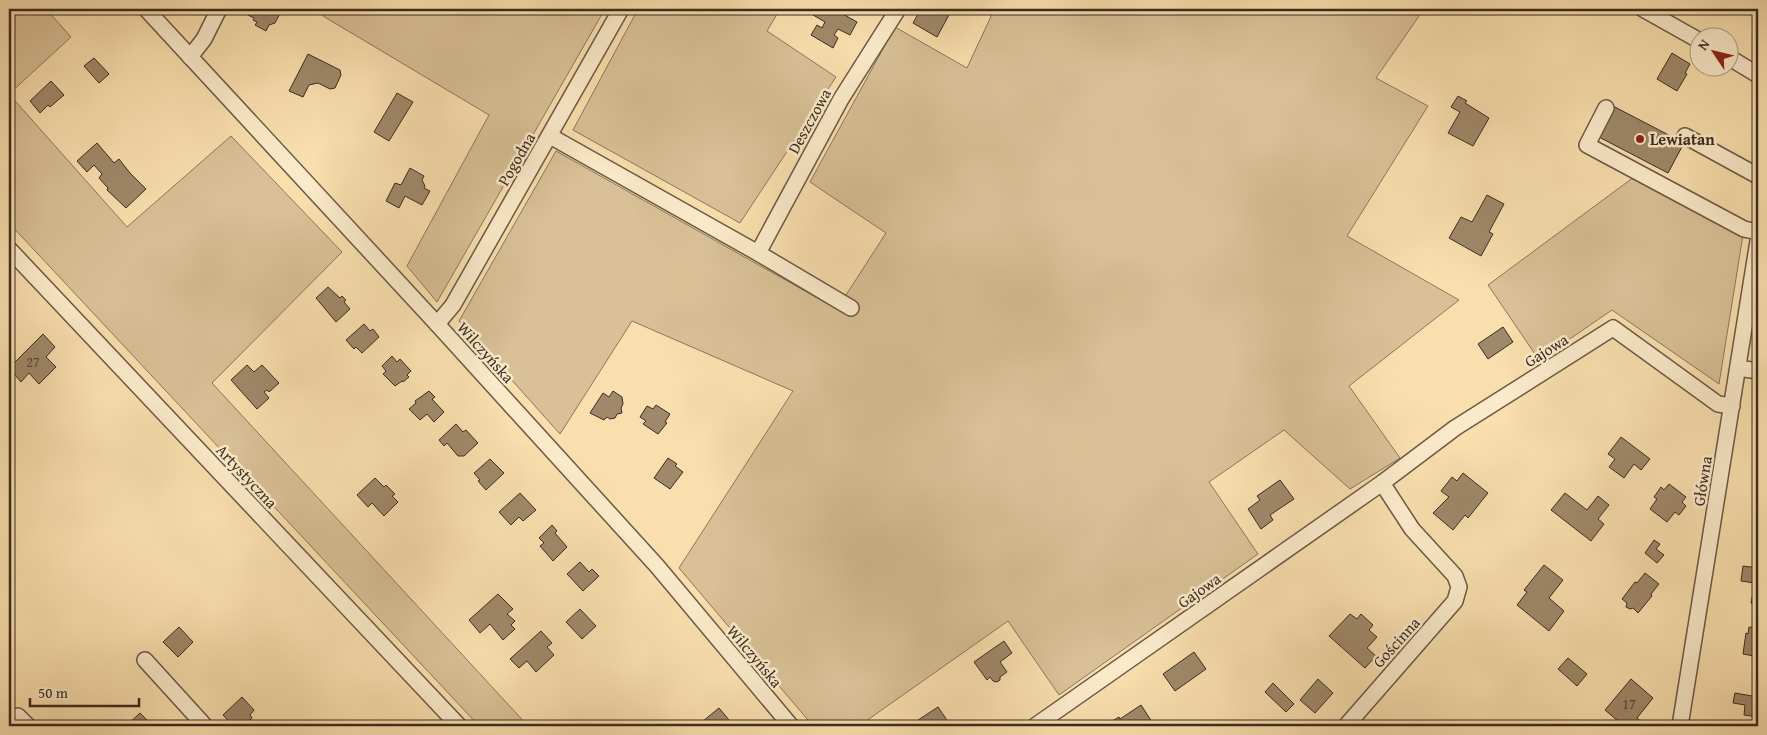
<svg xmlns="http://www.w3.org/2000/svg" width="1767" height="735" font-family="'Gentium Book Plus',serif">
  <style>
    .green { fill: #d9c096; stroke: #8b765c }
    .building { fill: #9f896a; stroke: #3d2b21 }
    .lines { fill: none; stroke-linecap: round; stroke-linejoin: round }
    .minor-casing { stroke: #6c5844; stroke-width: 18 }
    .minor { stroke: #fbeaca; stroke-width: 15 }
    .poi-dot { fill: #8f2418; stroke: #fbeaca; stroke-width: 2 }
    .labels { text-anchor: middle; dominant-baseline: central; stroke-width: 5; stroke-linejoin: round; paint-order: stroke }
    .number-label { font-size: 14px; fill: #564233 }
    .street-label { font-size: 16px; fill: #3d2b21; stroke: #fbeaca }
    .poi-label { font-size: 16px; font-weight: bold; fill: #3d2b21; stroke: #fbeaca; text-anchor: start }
  </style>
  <rect width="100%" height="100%" fill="#f9dfae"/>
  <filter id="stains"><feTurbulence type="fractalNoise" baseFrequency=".004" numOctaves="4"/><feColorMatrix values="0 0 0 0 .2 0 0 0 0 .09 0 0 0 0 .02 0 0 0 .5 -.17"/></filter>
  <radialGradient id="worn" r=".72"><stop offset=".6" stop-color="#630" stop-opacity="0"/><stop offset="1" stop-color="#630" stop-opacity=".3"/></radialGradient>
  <g class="green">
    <polygon points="9,9 46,9 71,37 9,94 127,227 231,136 342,252 212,383 528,726 479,726 9,223"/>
    <polygon points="327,9 605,9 437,302 407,266 489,115 323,16"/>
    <polygon points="638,9 780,9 767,31 836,77 740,223 573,130"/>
    <polygon points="988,9 1424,9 1376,78 1428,106 1347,236 1459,300 1349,386 1400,458 1350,489 1284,430 1209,482 1258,554 1059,695 1008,621 859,726 813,726 679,568 793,391 632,321 560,434 459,321 556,151 837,309 886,233 810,182 895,27 967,68 993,12"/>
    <polygon points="1634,177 1743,235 1719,384 1612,310 1539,360 1488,285"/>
  </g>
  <g class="building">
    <polygon points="244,9 280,9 282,10 275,23 269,25 266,31 255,25 257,22 253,20 254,18 244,13 245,10"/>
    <polygon points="810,9 834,9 857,22 850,35 838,29 834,35 838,38 833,48 811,35 817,25 822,28 825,22 808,12"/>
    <polygon points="921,9 924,11 925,9 945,9 944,10 950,13 937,37 913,23"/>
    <polygon points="1672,53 1690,64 1685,73 1687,74 1677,91 1657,79"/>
    <polygon points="308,54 340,70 341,75 335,88 330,89 318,83 309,85 303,97 289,91"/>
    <polygon points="94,58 109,74 99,83 84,66"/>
    <polygon points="51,81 64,95 50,107 48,105 40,113 30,101"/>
    <polygon points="397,93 413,102 389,141 374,132"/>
    <polygon points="1458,96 1467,101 1465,103 1489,118 1473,146 1448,133 1460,112 1451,107"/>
    <polygon points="1613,106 1684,143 1668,173 1597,136"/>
    <polygon points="97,143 114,163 119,159 130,173 146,189 126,208 107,190 108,188 99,178 102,174 94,165 87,172 77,161"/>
    <polygon points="410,168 424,176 422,180 425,186 424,188 430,191 422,205 405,196 399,208 386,201 395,183 401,185"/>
    <polygon points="1487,195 1504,204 1489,232 1493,234 1481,256 1449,238 1461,217 1472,222"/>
    <polygon points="328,287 340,298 342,296 346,300 344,302 350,309 336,322 316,298"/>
    <polygon points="364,324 370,331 373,329 379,337 362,353 356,347 354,349 346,340"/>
    <polygon points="1503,327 1513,342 1488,359 1478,344"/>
    <polygon points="43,334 55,347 46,357 56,367 39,384 29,373 21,382 9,368"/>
    <polygon points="392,356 397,362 400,359 411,371 407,375 409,377 403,382 402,381 395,386 383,374 386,371 382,366"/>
    <polygon points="247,365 254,372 262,365 279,383 269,392 267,390 264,392 269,398 257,409 231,380"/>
    <polygon points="429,391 435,397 432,399 444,412 434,422 427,414 420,420 409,409 416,403 415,401"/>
    <polygon points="613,391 622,397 623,404 621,408 622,413 617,414 615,418 610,419 607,417 604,420 590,413 603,393 609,397"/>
    <polygon points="656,405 670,414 665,422 667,423 658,434 643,424 646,421 640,417 647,406 653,409"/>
    <polygon points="456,424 463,432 466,430 478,443 464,456 458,456 447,443 444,446 439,440"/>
    <polygon points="1621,437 1650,459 1641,470 1634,464 1624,478 1609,467 1615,459 1608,454"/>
    <polygon points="668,458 677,464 675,466 683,472 670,489 654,478"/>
    <polygon points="490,459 504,473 486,490 478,481 480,480 474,473"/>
    <polygon points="1463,473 1488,493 1468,518 1465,515 1453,530 1433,513 1449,497 1441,491 1452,477 1457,481"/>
    <polygon points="375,478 384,487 386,485 395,494 392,496 398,502 384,516 372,503 368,507 357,495"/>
    <polygon points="1280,480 1294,499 1270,515 1273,520 1261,529 1248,509 1260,500 1257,496"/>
    <polygon points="1669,484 1686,497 1682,502 1686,506 1679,515 1675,512 1667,522 1650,509 1657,499 1654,497 1661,487 1664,490"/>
    <polygon points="520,493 536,510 523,521 519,517 511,525 499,512"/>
    <polygon points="1565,493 1587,510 1598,496 1609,505 1598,519 1604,524 1591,541 1551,510"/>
    <polygon points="552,525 557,531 555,533 567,547 553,561 540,546 544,543 539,538"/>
    <polygon points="1654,540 1660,544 1656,549 1664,555 1657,563 1645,553"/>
    <polygon points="580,562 589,572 592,569 599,576 583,591 567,574"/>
    <polygon points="1544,565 1563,580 1549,598 1564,611 1549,631 1517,605 1527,592 1524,590"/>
    <polygon points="1743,566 1758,568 1758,604 1751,603 1755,583 1741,581"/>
    <polygon points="1645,573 1659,584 1651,594 1652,596 1638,613 1633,608 1630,609 1626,607 1627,603 1622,599 1635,582 1637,583"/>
    <polygon points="498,594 513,609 507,614 515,621 511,625 515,629 503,640 490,624 480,633 469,620"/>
    <polygon points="580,609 596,626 582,639 566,622"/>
    <polygon points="1350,614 1357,619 1361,614 1373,625 1369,630 1377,637 1367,648 1376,656 1365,668 1329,636"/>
    <polygon points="179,627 193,642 178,657 163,642"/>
    <polygon points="1749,627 1758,628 1758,659 1754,656 1743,654 1746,633 1748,634"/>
    <polygon points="541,631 552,643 547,647 554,655 536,672 527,661 519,668 510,659"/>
    <polygon points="1004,641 1012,653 1000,662 1007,672 1000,677 1000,680 997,682 993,681 990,677 987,680 974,662"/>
    <polygon points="1194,652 1206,669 1175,691 1163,674"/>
    <polygon points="1568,658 1587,674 1577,686 1558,669"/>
    <polygon points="1318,679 1333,693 1315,713 1300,700"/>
    <polygon points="1631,679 1653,698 1637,718 1646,726 1624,726 1605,710"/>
    <polygon points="1273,683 1294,704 1286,712 1265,692"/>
    <polygon points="1735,693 1758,697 1758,717 1744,715 1745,705 1733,703"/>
    <polygon points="242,697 254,710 250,715 252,718 245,724 242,721 237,726 233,726 223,715"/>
    <polygon points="1141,705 1154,725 1153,726 1106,725 1119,717 1120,719"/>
    <polygon points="938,707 951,726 909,726"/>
    <polygon points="719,708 734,726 697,726"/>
    <polygon points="140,713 153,726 126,726"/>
  </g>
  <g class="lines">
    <g class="minor-casing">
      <g id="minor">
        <polyline points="146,9 437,324 657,566 791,726"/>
        <polyline points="1643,9 1700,41"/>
        <polyline points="190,57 204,39 219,9"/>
        <polyline points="1730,58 1758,75"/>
        <polyline points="1606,108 1587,145 1744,229 1758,232"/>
        <polyline points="550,136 758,253 841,99 898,9"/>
        <polyline points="1685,136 1758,176"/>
        <polyline points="9,249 459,726"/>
        <polyline points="758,253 851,308"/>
        <polyline points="437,324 453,305 621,9"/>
        <polyline points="1738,368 1758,371"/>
        <polyline points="145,660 205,726"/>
        <polyline points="9,725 18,716 28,726"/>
        <polyline points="1035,726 1382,483 1455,428 1613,328 1718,404 1732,406"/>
        <polyline points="1346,726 1455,601 1459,587 1455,576 1412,529 1382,483"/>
        <polyline points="1680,726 1758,241"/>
      </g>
    </g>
    <use href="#minor" class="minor"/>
  </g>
  <circle class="poi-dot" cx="1640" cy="139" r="5"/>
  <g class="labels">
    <g class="number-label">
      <text x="33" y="362">27</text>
      <text x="1629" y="704">17</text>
    </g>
    <g class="street-label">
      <text transform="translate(809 121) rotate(-61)">Deszczowa</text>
      <text transform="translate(516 159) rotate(-60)">Pogodna</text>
      <text transform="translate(1546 350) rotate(-32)">Gajowa</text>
      <text transform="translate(486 352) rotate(48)">Wilczyńska</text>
      <text transform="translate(247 476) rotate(47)">Artystyczna</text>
      <text transform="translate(1702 481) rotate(-81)">Główna</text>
      <text transform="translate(1199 590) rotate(-35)">Gajowa</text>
      <text transform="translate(1396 642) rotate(-48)">Gościnna</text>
      <text transform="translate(755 656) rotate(50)">Wilczyńska</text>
    </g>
    <g class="poi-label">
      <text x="1650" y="139">Lewiatan</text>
    </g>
  </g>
  <rect width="1767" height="735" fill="none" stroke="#f9dfae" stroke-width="30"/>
  <rect x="10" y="10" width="1747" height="715" fill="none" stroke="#3d2b21" stroke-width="2.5"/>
  <rect x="15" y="15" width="1737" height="705" fill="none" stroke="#3d2b21"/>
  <g transform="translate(1714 52) rotate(305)"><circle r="24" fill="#fbeaca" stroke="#af9e86"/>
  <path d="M0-4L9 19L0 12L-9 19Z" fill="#8f2418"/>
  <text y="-8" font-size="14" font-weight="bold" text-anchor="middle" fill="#3d2b21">N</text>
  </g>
  <path d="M30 698v8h109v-8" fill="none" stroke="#3d2b21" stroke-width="2.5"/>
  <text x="38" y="698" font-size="15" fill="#3d2b21" stroke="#fbeaca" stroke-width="4" paint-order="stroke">50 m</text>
  <rect width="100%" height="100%" filter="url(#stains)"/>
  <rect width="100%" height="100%" fill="url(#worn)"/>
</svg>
